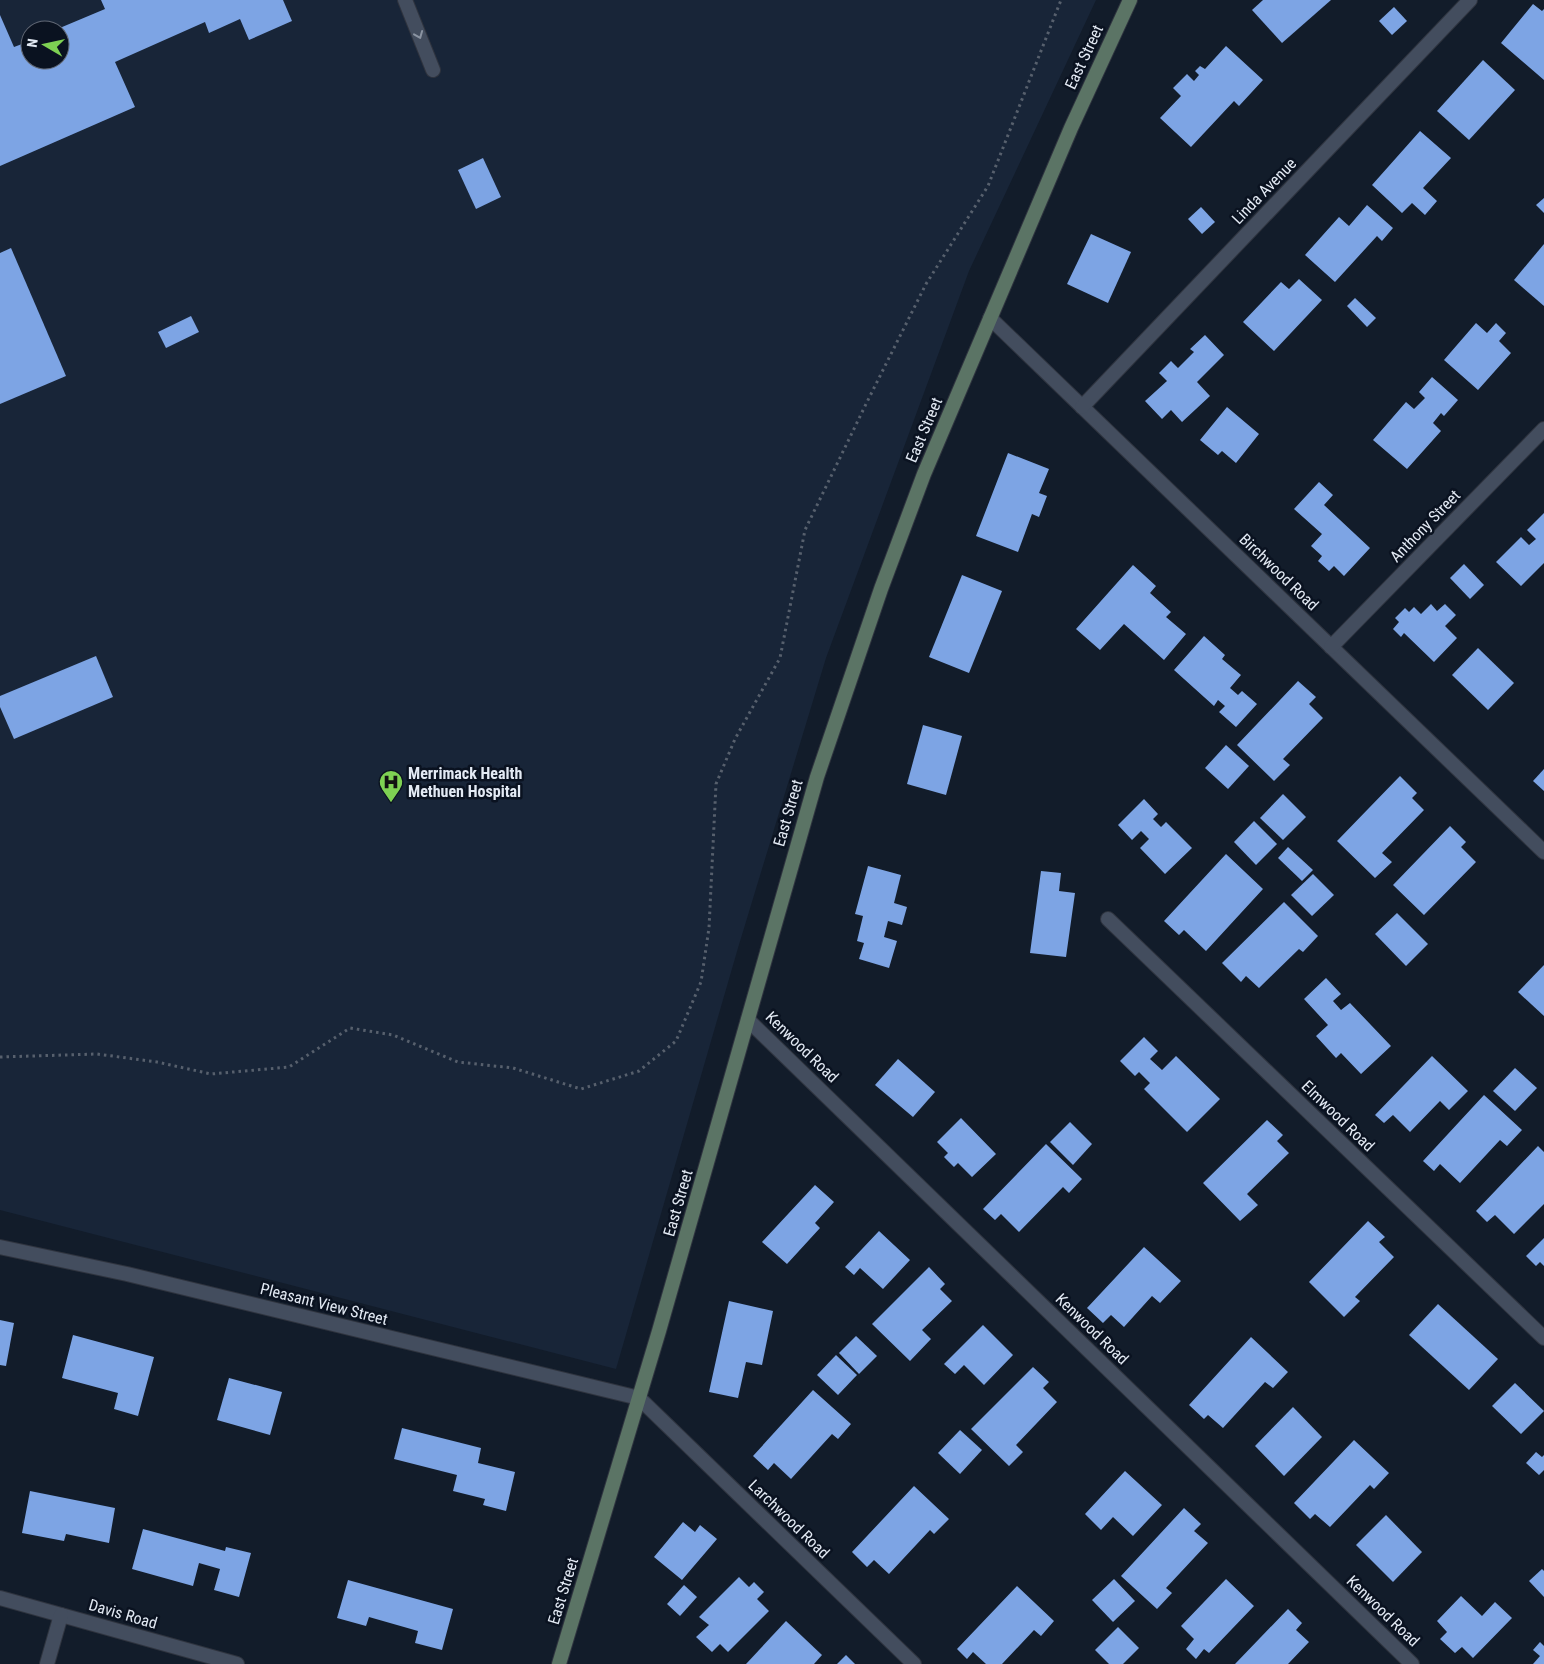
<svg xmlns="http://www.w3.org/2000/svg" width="1544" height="1664" font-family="'Roboto Condensed',sans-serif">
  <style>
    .built { fill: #182538; fill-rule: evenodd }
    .building { fill: #7da4e4 }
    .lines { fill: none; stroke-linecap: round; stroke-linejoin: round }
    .service-casing { stroke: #2f343f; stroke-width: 16 }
    .minor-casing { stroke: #2f343f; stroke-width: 16 }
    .tertiary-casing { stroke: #2f343f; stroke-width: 16 }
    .secondary-casing { stroke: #2f343f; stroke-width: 16 }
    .path { stroke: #57606d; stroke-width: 3; stroke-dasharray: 2.5 4; stroke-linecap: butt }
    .service { stroke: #434d5e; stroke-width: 14 }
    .minor { stroke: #434d5e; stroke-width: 14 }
    .tertiary { stroke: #434d5e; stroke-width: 14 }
    .secondary { stroke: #5b7465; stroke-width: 14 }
    .oneway { stroke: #8b94a2 }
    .labels { text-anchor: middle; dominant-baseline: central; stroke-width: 5; stroke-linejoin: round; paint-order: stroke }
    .street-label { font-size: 16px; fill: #e3eaf4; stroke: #0a1220 }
    .poi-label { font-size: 16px; font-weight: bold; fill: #e3eaf4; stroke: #0a1220; text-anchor: start }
  </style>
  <rect width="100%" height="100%" fill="#121c2a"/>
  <path class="built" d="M0,0H1096L969,271L826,658L738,948L616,1369L0,1210ZM30,30H60V60H30Z"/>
  <g class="building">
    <polygon points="101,0 283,0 292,21 249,40 240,19 209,33 205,22 115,62 135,107 0,166 0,15 14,47 30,41 30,60 60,60 60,30 55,30 105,9"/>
    <polygon points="1263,0 1331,0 1282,43 1252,10"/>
    <polygon points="1533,4 1542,11 1544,9 1544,80 1501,43"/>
    <polygon points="1394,7 1407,21 1392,35 1379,21"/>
    <polygon points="1226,46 1263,80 1239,106 1234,101 1191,147 1160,118 1181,96 1173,88 1187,74 1194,81 1199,75 1195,71 1200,66 1205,69"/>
    <polygon points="1483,60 1515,90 1469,140 1437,111"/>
    <polygon points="1420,131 1451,158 1423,188 1437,201 1425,215 1412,203 1402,213 1372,185"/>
    <polygon points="483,158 501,197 476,209 458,170"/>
    <polygon points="1544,198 1544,213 1536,205"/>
    <polygon points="1367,205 1393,228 1382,241 1377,236 1335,282 1305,255 1339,217 1349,226"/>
    <polygon points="1201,207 1215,222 1202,234 1188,219"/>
    <polygon points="1091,234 1131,252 1108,303 1067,284"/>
    <polygon points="1544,244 1544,306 1514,280"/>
    <polygon points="11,248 66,376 0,404 0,253"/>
    <polygon points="1299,279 1322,300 1274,351 1243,322 1281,282 1289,289"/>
    <polygon points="1355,298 1376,318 1367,327 1347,306"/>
    <polygon points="191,316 199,332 166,348 158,332"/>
    <polygon points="1476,323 1487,333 1496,323 1506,333 1499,341 1511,353 1478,390 1444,360"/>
    <polygon points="1205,335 1224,355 1197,382 1210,396 1182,422 1171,410 1162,419 1145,401 1167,381 1159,373 1171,361 1178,368 1194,352 1190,349"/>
    <polygon points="1432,377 1458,400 1444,416 1441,413 1433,423 1441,431 1407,469 1373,440 1406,402 1414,409 1425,398 1419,392"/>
    <polygon points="1227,407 1259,434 1236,463 1222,451 1218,455 1200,440"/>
    <polygon points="1008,453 1049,469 1039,493 1047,496 1039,517 1032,514 1018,552 976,536"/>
    <polygon points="1319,482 1333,495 1324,505 1370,548 1344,576 1334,566 1329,571 1318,561 1322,556 1311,546 1322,534 1294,509"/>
    <polygon points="1544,513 1544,563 1521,586 1496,562 1521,537 1529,545 1536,539 1527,530"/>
    <polygon points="1464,564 1484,585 1470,599 1450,578"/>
    <polygon points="1133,565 1156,586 1150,593 1171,612 1166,617 1186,634 1164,660 1124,624 1100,650 1076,629"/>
    <polygon points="962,575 1002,591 969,673 929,657"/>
    <polygon points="1431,604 1437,611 1445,604 1456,615 1445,626 1457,638 1434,662 1404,633 1401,637 1393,629 1399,622 1395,618 1405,608 1409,612 1414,607 1421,614"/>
    <polygon points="1204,636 1225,655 1222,659 1241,675 1230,688 1238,695 1242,691 1257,704 1236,727 1219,712 1225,706 1218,700 1214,706 1174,670"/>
    <polygon points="1478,648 1514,683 1488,710 1452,675"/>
    <polygon points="96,656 113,697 14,739 0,707 0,696"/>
    <polygon points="1298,681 1316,697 1309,704 1323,718 1283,759 1290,765 1274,781 1237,745"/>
    <polygon points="923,725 962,736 946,795 907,784"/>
    <polygon points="1226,745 1249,766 1228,789 1205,768"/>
    <polygon points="1544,769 1544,791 1533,781"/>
    <polygon points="1400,776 1417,793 1412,798 1424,810 1382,853 1392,862 1375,878 1337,841"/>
    <polygon points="1283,794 1306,817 1283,840 1260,818"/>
    <polygon points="1144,799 1158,814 1153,819 1161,827 1166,822 1192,848 1165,874 1140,848 1149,839 1141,831 1132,840 1118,825"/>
    <polygon points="1254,821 1277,844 1256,865 1234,842"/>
    <polygon points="1450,826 1466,842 1461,847 1476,862 1424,915 1393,885"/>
    <polygon points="1288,847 1313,870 1302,881 1278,858"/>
    <polygon points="1226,854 1263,889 1206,951 1184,930 1179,935 1164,921"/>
    <polygon points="868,866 901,875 894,903 907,907 902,925 888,921 884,937 897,941 889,968 859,959 864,943 857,941 863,916 855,914"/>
    <polygon points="1041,871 1061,873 1059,891 1075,893 1066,957 1030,953"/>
    <polygon points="1313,874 1334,895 1312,916 1291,895"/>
    <polygon points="1284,902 1318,936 1303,952 1299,949 1259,988 1246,976 1241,982 1222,963"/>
    <polygon points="1397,913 1428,944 1406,966 1375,934"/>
    <polygon points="1544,965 1544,1016 1518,992"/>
    <polygon points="1326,978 1341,994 1333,1001 1341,1010 1350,1003 1391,1046 1361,1074 1341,1053 1336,1058 1316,1036 1328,1025 1304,999"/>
    <polygon points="1144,1037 1158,1051 1150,1059 1162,1070 1176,1056 1220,1099 1187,1132 1144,1089 1150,1083 1139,1072 1135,1076 1120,1061"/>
    <polygon points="1432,1056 1468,1091 1449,1110 1440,1101 1410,1132 1393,1115 1384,1123 1375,1115"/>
    <polygon points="898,1059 935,1092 913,1117 875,1085"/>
    <polygon points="1515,1068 1537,1088 1515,1111 1493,1091"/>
    <polygon points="1484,1095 1522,1130 1507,1146 1500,1140 1460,1183 1440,1164 1434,1171 1423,1161"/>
    <polygon points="961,1118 996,1154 972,1177 958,1163 954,1167 944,1157 948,1153 937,1142"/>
    <polygon points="1267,1120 1283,1135 1277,1141 1289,1153 1247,1194 1258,1205 1240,1221 1203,1183"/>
    <polygon points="1070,1122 1092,1144 1073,1165 1050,1142"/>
    <polygon points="1046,1144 1082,1179 1069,1193 1063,1187 1019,1232 1001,1214 995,1220 983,1209"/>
    <polygon points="1538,1146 1544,1152 1544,1204 1514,1234 1495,1215 1487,1222 1476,1211"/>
    <polygon points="815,1185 834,1202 815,1223 820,1228 787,1264 762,1242"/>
    <polygon points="1368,1221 1385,1237 1379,1242 1394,1257 1355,1297 1360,1301 1344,1317 1309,1282"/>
    <polygon points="879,1231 910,1260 883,1289 860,1268 854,1275 845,1267"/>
    <polygon points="1544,1238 1544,1266 1540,1262 1536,1266 1526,1256"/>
    <polygon points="1144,1247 1181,1281 1160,1303 1152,1296 1124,1327 1111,1315 1103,1323 1087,1308"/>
    <polygon points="929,1267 945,1284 940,1289 952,1301 922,1330 931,1339 910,1361 872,1324"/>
    <polygon points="729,1301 773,1311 762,1365 746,1362 738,1398 709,1392"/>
    <polygon points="1438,1304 1498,1359 1469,1390 1409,1335"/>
    <polygon points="0,1320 14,1323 6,1366 0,1365"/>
    <polygon points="983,1325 1013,1355 984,1385 964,1365 955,1374 944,1364"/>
    <polygon points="73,1335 154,1357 138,1416 114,1409 118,1393 62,1378"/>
    <polygon points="856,1336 877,1356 859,1374 839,1353"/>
    <polygon points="1251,1337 1288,1372 1273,1388 1265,1382 1223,1428 1208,1415 1204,1419 1189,1405"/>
    <polygon points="836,1355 857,1375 838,1395 817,1375"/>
    <polygon points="1033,1367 1049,1382 1043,1388 1057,1402 1016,1445 1023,1452 1009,1466 971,1429"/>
    <polygon points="229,1378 282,1392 270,1435 217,1420"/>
    <polygon points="1515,1383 1544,1411 1521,1434 1492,1406"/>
    <polygon points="813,1390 851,1424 838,1439 832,1434 791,1479 774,1463 768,1470 753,1456"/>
    <polygon points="1293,1407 1322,1437 1284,1476 1255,1446"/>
    <polygon points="402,1428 481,1448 478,1463 515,1472 506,1511 483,1505 485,1499 453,1491 457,1475 394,1459"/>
    <polygon points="960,1430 982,1450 960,1474 938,1453"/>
    <polygon points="1354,1440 1389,1473 1374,1489 1370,1485 1330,1527 1315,1514 1310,1519 1294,1503"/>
    <polygon points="1536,1452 1542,1457 1544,1455 1544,1470 1539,1475 1526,1463"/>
    <polygon points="1125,1471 1162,1505 1133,1536 1113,1517 1101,1530 1085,1514"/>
    <polygon points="914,1486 949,1519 934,1534 930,1530 889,1574 874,1560 867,1567 852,1552"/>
    <polygon points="30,1491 115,1508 109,1543 66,1534 64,1541 22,1533"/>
    <polygon points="1184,1508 1201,1524 1194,1531 1208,1543 1166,1588 1172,1593 1157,1609 1121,1576"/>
    <polygon points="1386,1515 1422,1552 1393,1582 1356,1545"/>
    <polygon points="683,1522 695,1532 700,1525 717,1539 682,1580 654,1557"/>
    <polygon points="143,1529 225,1551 226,1547 251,1553 239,1597 214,1590 220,1569 199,1563 193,1586 132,1569"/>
    <polygon points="1542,1569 1544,1571 1544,1597 1529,1581"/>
    <polygon points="739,1577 749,1587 754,1582 764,1592 757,1599 769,1611 728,1652 720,1644 712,1652 696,1637 709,1625 699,1617"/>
    <polygon points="1114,1579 1135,1601 1113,1622 1092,1600"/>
    <polygon points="1226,1579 1254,1606 1209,1653 1204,1649 1196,1659 1186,1649 1194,1639 1181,1626"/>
    <polygon points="348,1580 453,1609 442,1650 415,1643 418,1631 369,1617 366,1626 337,1618"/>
    <polygon points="684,1585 697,1597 680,1616 667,1604"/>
    <polygon points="1017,1586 1054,1621 1041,1636 1034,1630 1002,1664 986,1664 973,1652 967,1659 957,1649"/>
    <polygon points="1461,1596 1482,1616 1495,1602 1512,1618 1473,1658 1462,1647 1455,1653 1440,1639 1447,1632 1437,1621"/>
    <polygon points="1288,1609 1302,1623 1296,1630 1309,1642 1288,1664 1235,1664"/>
    <polygon points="786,1621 822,1655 814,1664 746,1664"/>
    <polygon points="1118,1627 1139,1648 1123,1664 1109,1664 1095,1650"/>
    <polygon points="1540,1642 1544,1646 1544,1664 1533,1664 1540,1656 1533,1650"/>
    <polygon points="846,1655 855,1664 837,1664"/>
  </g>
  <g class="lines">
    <g class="service-casing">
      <polyline id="service" points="405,0 433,70"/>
    </g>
    <g class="minor-casing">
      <g id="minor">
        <polyline points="990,318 1544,852"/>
        <polyline points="1082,407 1470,0"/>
        <polyline points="1331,647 1544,429"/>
        <polyline points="1108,919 1544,1338"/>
        <polyline points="748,1020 1412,1664"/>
        <polyline points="639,1398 914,1664"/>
        <polyline points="0,1598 237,1664"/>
        <polyline points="47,1664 61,1615"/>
      </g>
    </g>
    <g class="tertiary-casing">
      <polyline id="tertiary" points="0,1247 127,1274 639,1398"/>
    </g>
    <g class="secondary-casing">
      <polyline id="secondary" points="559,1664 659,1331 817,777 881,589 924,474 1071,128 1130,0"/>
    </g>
    <polyline class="path" points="0,1057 97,1054 157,1062 211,1074 289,1067 350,1028 393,1035 458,1062 513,1068 581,1089 639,1071 676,1041 701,982 709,928 716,784 735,739 780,658 805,530 867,402 926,284 988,186 1061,0"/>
    <use href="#service" class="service"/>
    <use href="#minor" class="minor"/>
    <use href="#tertiary" class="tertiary"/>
    <use href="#secondary" class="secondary"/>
  </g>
  <defs><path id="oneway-chevron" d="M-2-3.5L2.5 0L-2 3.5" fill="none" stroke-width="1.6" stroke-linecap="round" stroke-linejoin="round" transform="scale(1.25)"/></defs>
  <use class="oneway" href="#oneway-chevron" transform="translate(419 35) rotate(68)"/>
  <defs>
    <g id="hospital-pin" transform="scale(1.25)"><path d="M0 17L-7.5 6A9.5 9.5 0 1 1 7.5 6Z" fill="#7ed153" stroke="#0a1220"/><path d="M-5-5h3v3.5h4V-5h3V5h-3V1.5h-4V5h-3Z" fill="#111"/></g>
  </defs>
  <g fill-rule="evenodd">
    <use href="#hospital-pin" x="391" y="782"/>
  </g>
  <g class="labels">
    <g class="street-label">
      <text transform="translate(1084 57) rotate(-65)">East Street</text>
      <text transform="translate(1264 191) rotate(-46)">Linda Avenue</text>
      <text transform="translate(924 430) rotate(-67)">East Street</text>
      <text transform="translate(1425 526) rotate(-46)">Anthony Street</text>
      <text transform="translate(1279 572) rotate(44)">Birchwood Road</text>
      <text transform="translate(788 813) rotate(-74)">East Street</text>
      <text transform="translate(802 1047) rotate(44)">Kenwood Road</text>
      <text transform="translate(1338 1116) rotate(44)">Elmwood Road</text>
      <text transform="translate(678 1203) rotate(-74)">East Street</text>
      <text transform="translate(324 1304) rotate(14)">Pleasant View Street</text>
      <text transform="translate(1092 1329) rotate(44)">Kenwood Road</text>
      <text transform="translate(789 1519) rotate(44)">Larchwood Road</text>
      <text transform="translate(563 1591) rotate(-73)">East Street</text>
      <text transform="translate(1383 1611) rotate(44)">Kenwood Road</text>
      <text transform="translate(123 1614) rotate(16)">Davis Road</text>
    </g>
    <g class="poi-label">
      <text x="408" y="773">Merrimack Health<tspan x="408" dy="18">Methuen Hospital</tspan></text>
    </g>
  </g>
  <g transform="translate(45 45) rotate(279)"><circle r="24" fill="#0a1220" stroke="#616875"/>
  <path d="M0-4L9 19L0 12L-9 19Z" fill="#7ed153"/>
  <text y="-8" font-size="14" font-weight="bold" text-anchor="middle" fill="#e3eaf4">N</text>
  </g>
</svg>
